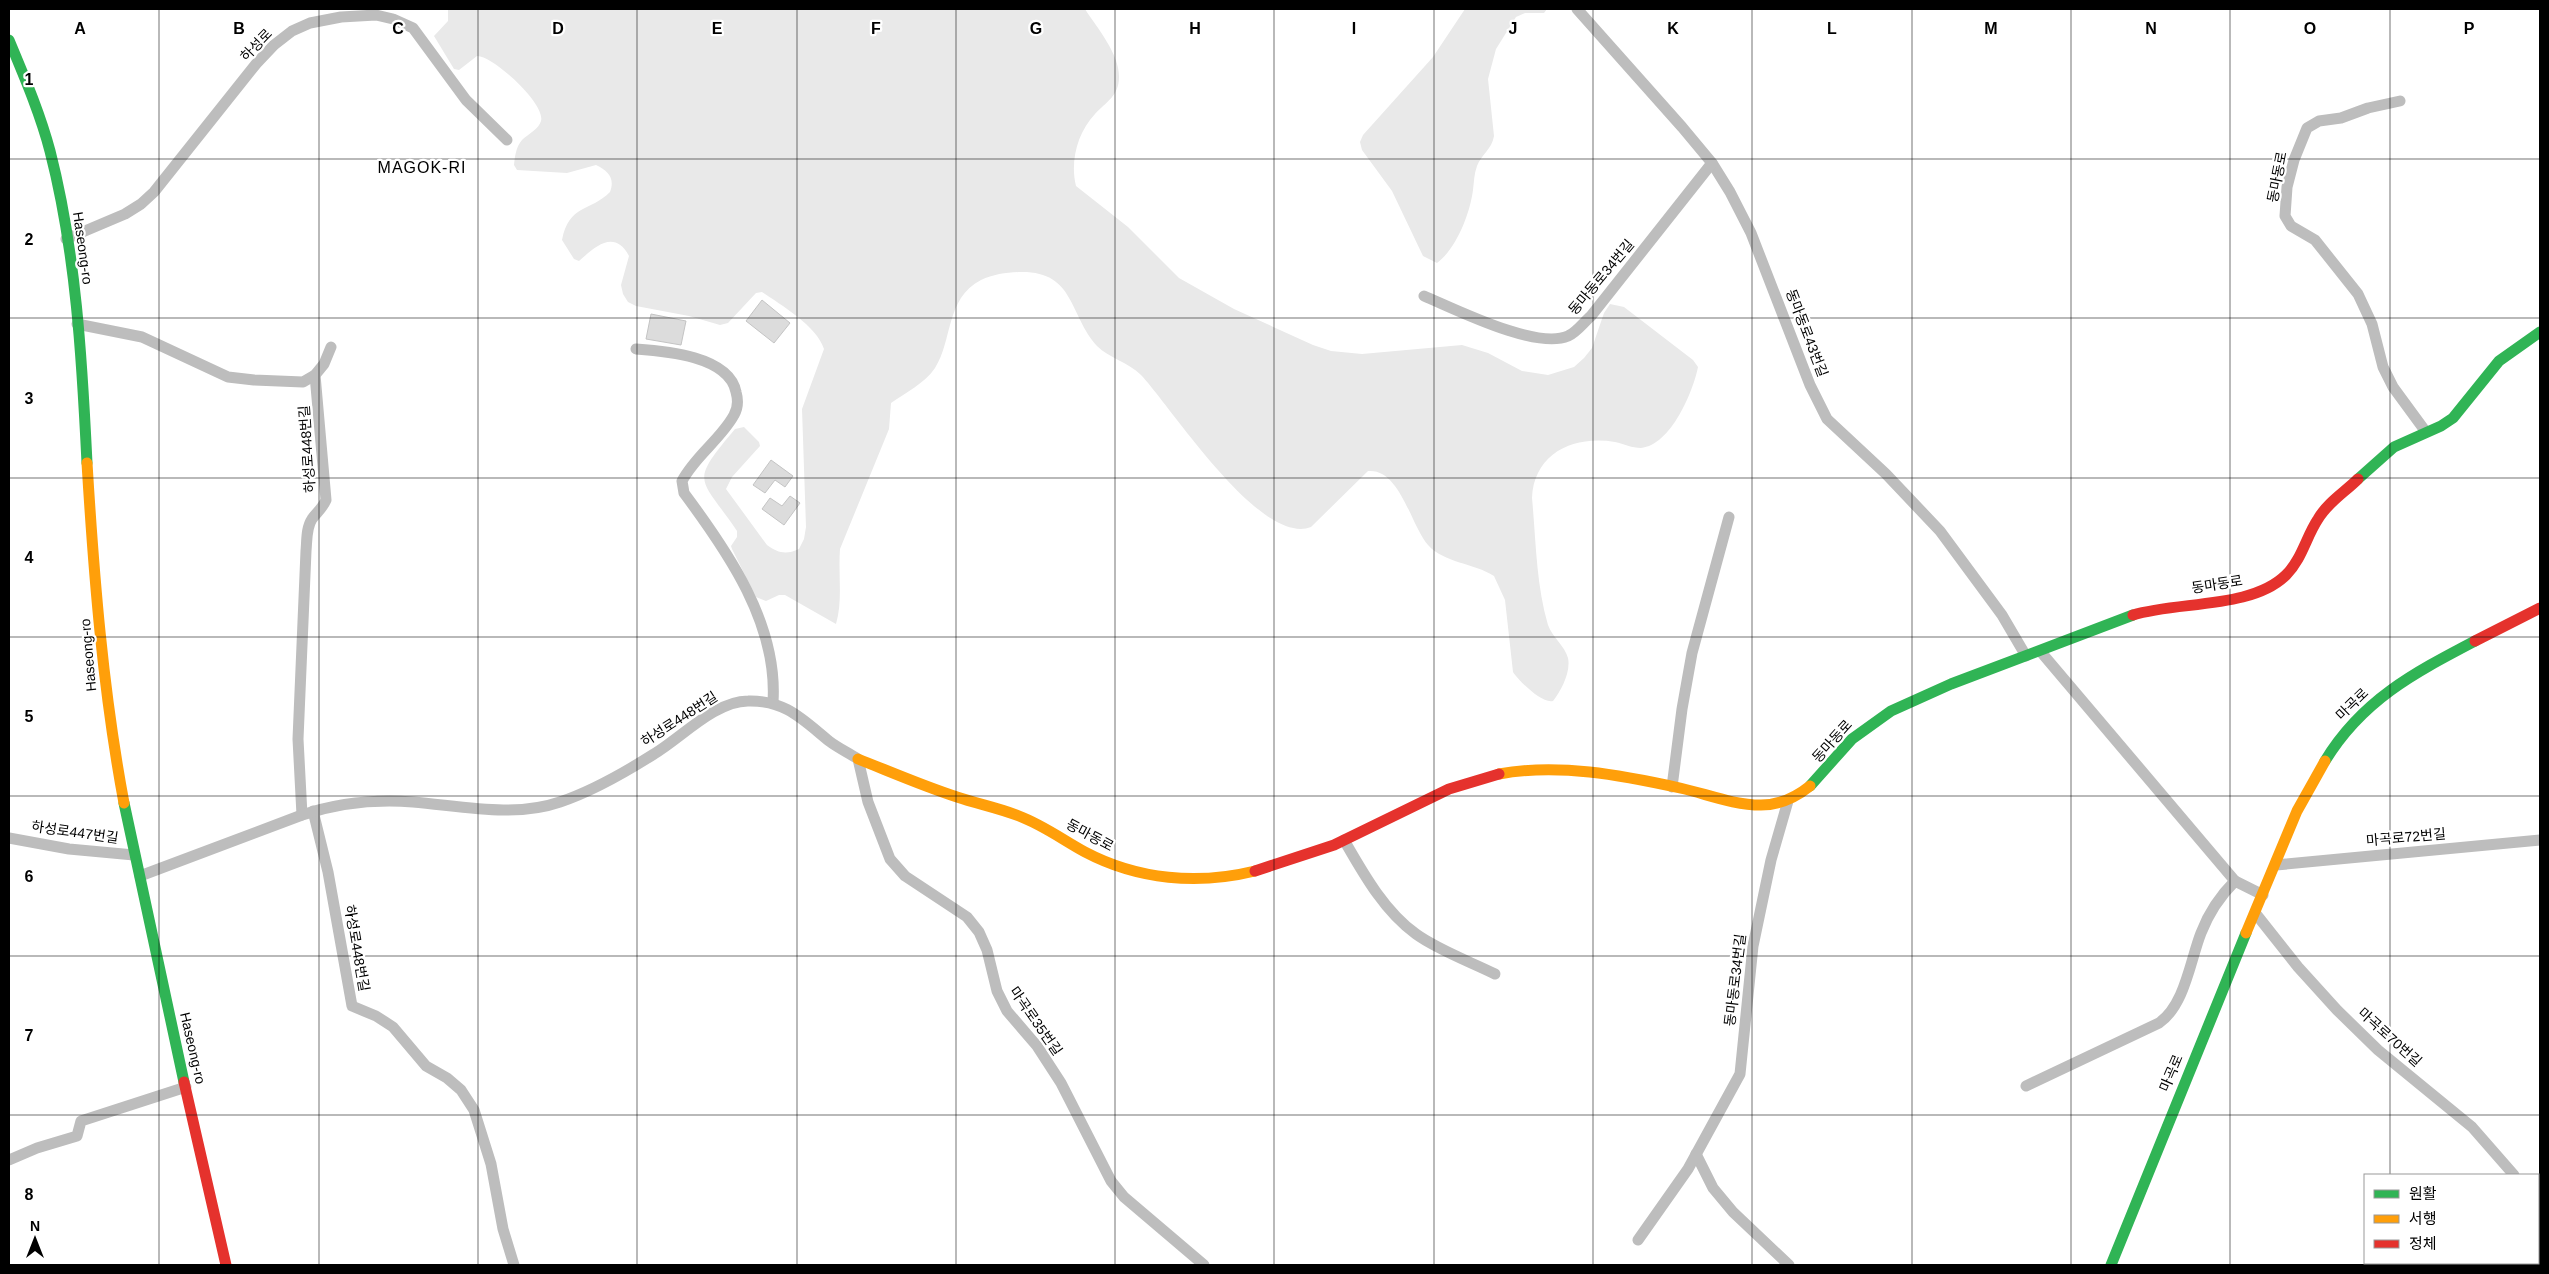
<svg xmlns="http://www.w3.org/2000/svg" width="2549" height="1274" font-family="Helvetica,'Noto Sans KR',sans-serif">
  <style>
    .green { fill: #e9e9e9 }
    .building { fill: #dcdcdc; stroke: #c4c4c4 }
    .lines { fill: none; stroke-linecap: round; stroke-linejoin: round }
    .lane { stroke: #bdbdbd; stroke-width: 11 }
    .fast { stroke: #30b455; stroke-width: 11 }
    .slow { stroke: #ff9f0a; stroke-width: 11 }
    .jam { stroke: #e5322d; stroke-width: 11 }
    .grid { fill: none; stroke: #000; stroke-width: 1; stroke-opacity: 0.55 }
    .labels { text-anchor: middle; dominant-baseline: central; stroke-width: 4.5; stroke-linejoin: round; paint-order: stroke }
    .street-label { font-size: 14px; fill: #000; stroke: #fff }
    .quarter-label { font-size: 16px; letter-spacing: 1px; fill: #000; stroke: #fff }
    .grid-label { font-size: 16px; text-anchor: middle; font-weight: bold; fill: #000; stroke: #fff; stroke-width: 4.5; stroke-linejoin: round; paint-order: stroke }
  </style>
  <rect width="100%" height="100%" fill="#fff"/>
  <g class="green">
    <path d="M448,9H1085C1097,28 1119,53 1119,77C1119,96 1106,102 1095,114C1077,133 1070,162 1076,186L1128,227L1179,278L1234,309L1313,345L1331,351L1362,354L1462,345L1488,353L1522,371L1548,375L1574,367L1584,358L1592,348L1604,313L1610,304L1624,307L1693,360L1698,367C1693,392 1671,445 1641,448C1632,448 1624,444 1615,442C1574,435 1534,453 1532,498C1536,540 1536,584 1548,625C1552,637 1565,646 1568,658C1571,672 1561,691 1553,701C1542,704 1519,681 1513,672L1505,600L1494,576C1474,563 1444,563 1428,545C1411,526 1400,468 1368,471L1311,527C1261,547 1172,408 1141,375C1128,362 1109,358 1097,346C1069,315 1075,272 1022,272C1008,272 994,274 981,280C945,299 953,340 935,368C925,383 905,393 891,403L889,429L840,549C838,575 843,600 836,624L785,595H779L766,601L756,597L732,549L731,546L737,537V531C700,476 688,485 735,429L744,427L759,442L760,446L732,477L726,489L767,545C778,553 786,555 799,549L804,539L806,527L802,409L824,349C817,326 781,305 762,292L756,293L728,323L720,325L689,316L636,306L628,302L623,294L621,285L629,256C614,228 594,248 579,261L574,259L562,240C569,204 590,212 610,192C615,179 609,171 596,165L567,173L517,170L514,165C515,156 516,147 522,140C528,134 539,129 541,121C546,104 492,55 477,56L459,70L454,69L434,36L448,21Z"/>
    <path d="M1465,9H1547L1544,13H1525L1516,17L1496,49L1488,79L1494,136C1492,149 1481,155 1477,166C1474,174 1474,182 1473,190C1470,213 1457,248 1437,263L1423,256L1392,191L1362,150L1360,142L1363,135L1433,57Z"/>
  </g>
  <g class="building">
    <polygon points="762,300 790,323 774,343 746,321"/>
    <polygon points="651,314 686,321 681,345 646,339"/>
    <polygon points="771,460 793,476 785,487 775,480 765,493 753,485"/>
    <polygon points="790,496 800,503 784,525 762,509 770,498 782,506"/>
  </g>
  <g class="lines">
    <g class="lane">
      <polyline points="1577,9 1682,127 1712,163 1730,192 1751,233 1810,385 1827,419 1886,474 1940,531 2002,615 2026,656"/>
      <polyline points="2400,101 2368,108 2341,118 2319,121 2307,128 2294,160 2287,187 2285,216 2291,226 2315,240 2358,294 2372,324 2383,367 2393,387 2426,432"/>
      <polyline points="66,239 125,214 141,204 154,192 256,64 274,45 292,31 310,23 341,17 376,15 393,19 413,28 466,100 507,140"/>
      <path d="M1424,296C1455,309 1536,350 1568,336C1576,333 1584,322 1591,316L1712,163"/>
      <polyline points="77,324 142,337 228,377 254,380 303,382 315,375 324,364 331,347"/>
      <path d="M636,349C665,351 729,356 736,392C738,399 738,408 734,415C721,439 695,456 682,481L684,493C728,552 778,624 773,702"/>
      <polyline points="2041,652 2235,881"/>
      <polyline points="1672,787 1682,709 1692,653 1729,517"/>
      <polyline points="313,811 328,872 352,1006 376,1016 393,1027 426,1066 447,1078 461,1090 474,1110 491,1164 503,1229 514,1265"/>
      <path d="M302,815L298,739L306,551C307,541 306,528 312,519C317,512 322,509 326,500L315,375"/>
      <polyline points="9,838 69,849 134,855"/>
      <path d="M1344,840C1363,873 1384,911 1416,934C1438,950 1471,962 1495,974"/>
      <polyline points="2276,865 2540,840"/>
      <path d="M140,876L302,815C338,803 375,799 413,802C461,806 514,818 560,802C593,791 624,773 654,754C681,738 715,701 748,701C785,700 802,719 829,741C838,748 849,753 858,759L868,802L890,859L905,876L967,917L979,932L987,950L997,991L1007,1011L1037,1046L1061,1083L1111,1181L1124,1197L1204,1265"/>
      <polyline points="2256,914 2298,967 2337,1010 2378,1050 2472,1127 2514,1175"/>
      <path d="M2026,1086L2159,1023C2185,1005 2190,961 2201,933C2209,912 2219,897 2235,881L2263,895"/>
      <polyline points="1696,1154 1713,1188 1733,1212 1789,1265"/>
      <polyline points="9,1160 37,1148 77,1136 81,1121 186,1087"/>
      <polyline points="2538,1199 2540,1201"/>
      <polyline points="1638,1240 1688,1169 1740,1074 1753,946 1771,860 1788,801"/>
    </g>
    <g class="fast">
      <path d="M9,40C24,76 40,113 50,151C76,252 82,359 87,463"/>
      <polyline points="2358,479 2394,447 2441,426 2453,418 2499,361 2540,332"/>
      <path d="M2325,761C2362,700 2414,673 2475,641"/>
      <polyline points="1810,786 1852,739 1891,711 1951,684 2133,615"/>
      <polyline points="124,803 184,1082"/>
      <polyline points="2111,1265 2246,933"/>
    </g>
    <g class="slow">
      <path d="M87,463C94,578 103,691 124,803"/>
      <path d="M858,759C891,772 923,786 957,797C978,804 999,808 1019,816C1043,825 1063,840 1085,852C1138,880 1198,885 1255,871"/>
      <path d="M1499,774C1558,763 1621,775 1680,788C1707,794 1733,805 1761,805C1780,805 1795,798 1810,786"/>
      <polyline points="2246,933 2297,811 2325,761"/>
    </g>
    <g class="jam">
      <path d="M2133,615C2178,601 2252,609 2286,575C2302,559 2306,537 2318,519C2328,502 2345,492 2358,479"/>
      <polyline points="2475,641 2540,608"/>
      <polyline points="1255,871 1334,845 1449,789 1499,774"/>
      <polyline points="184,1082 226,1265"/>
    </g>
  </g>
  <path class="grid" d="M159,9V1265M319,9V1265M478,9V1265M637,9V1265M797,9V1265M956,9V1265M1115,9V1265M1274,9V1265M1434,9V1265M1593,9V1265M1752,9V1265M1912,9V1265M2071,9V1265M2230,9V1265M2390,9V1175M9,159H2540M9,318H2540M9,478H2540M9,637H2540M9,796H2540M9,956H2540M9,1115H2540M2390,1263V1265"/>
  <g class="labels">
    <g class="street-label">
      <text transform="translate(256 45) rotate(-46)">하성로</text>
      <text transform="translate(2277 177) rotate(-79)">동마동로</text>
      <text transform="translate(83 248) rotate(82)">Haseong-ro</text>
      <text transform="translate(1601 277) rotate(-50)">동마동로34번길</text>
      <text transform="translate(1807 333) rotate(69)">동마동로43번길</text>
      <text transform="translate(307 449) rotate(-94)">하성로448번길</text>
      <text transform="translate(2217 584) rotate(-9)">동마동로</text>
      <text transform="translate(88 655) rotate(-95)">Haseong-ro</text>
      <text transform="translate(2352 704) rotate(-44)">마곡로</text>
      <text transform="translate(679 719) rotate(-33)">하성로448번길</text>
      <text transform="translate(1832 741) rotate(-48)">동마동로</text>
      <text transform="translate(75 832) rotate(8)">하성로447번길</text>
      <text transform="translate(1090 835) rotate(28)">동마동로</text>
      <text transform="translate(2406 837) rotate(-5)">마곡로72번길</text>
      <text transform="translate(357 948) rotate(80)">하성로448번길</text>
      <text transform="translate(1735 980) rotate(-83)">동마동로34번길</text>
      <text transform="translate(1036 1021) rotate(55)">마곡로35번길</text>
      <text transform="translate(2390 1037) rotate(42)">마곡로70번길</text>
      <text transform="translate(193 1048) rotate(77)">Haseong-ro</text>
      <text transform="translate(2171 1073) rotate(-67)">마곡로</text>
    </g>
    <g class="quarter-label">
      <text x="422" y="167">MAGOK-RI</text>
    </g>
  </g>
  <g class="grid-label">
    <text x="80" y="34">A</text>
    <text x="239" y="34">B</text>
    <text x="398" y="34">C</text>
    <text x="558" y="34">D</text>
    <text x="717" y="34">E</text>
    <text x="876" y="34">F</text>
    <text x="1036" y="34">G</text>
    <text x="1195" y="34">H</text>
    <text x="1354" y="34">I</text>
    <text x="1513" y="34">J</text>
    <text x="1673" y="34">K</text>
    <text x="1832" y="34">L</text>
    <text x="1991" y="34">M</text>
    <text x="2151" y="34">N</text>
    <text x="2310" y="34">O</text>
    <text x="2469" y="34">P</text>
    <text x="29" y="85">1</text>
    <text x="29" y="245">2</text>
    <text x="29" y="404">3</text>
    <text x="29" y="563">4</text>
    <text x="29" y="722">5</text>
    <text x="29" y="882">6</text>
    <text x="29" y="1041">7</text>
    <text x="29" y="1200">8</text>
  </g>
  <rect width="2549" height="1274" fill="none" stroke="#000000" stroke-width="20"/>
  <rect x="2364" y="1174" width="175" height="90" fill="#ffffff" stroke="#999999"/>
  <rect x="2374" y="1190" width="25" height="8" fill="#30b455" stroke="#999999"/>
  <text x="2409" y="1199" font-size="15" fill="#000000">원활</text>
  <rect x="2374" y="1215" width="25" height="8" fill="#ff9f0a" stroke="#999999"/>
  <text x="2409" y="1224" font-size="15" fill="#000000">서행</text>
  <rect x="2374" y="1240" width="25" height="8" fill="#e5322d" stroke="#999999"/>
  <text x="2409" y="1249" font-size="15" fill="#000000">정체</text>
  <g transform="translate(35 1239)" stroke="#ffffff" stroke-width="4" paint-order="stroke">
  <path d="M0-4L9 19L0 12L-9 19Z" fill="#000000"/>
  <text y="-8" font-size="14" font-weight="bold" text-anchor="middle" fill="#000000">N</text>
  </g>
</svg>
